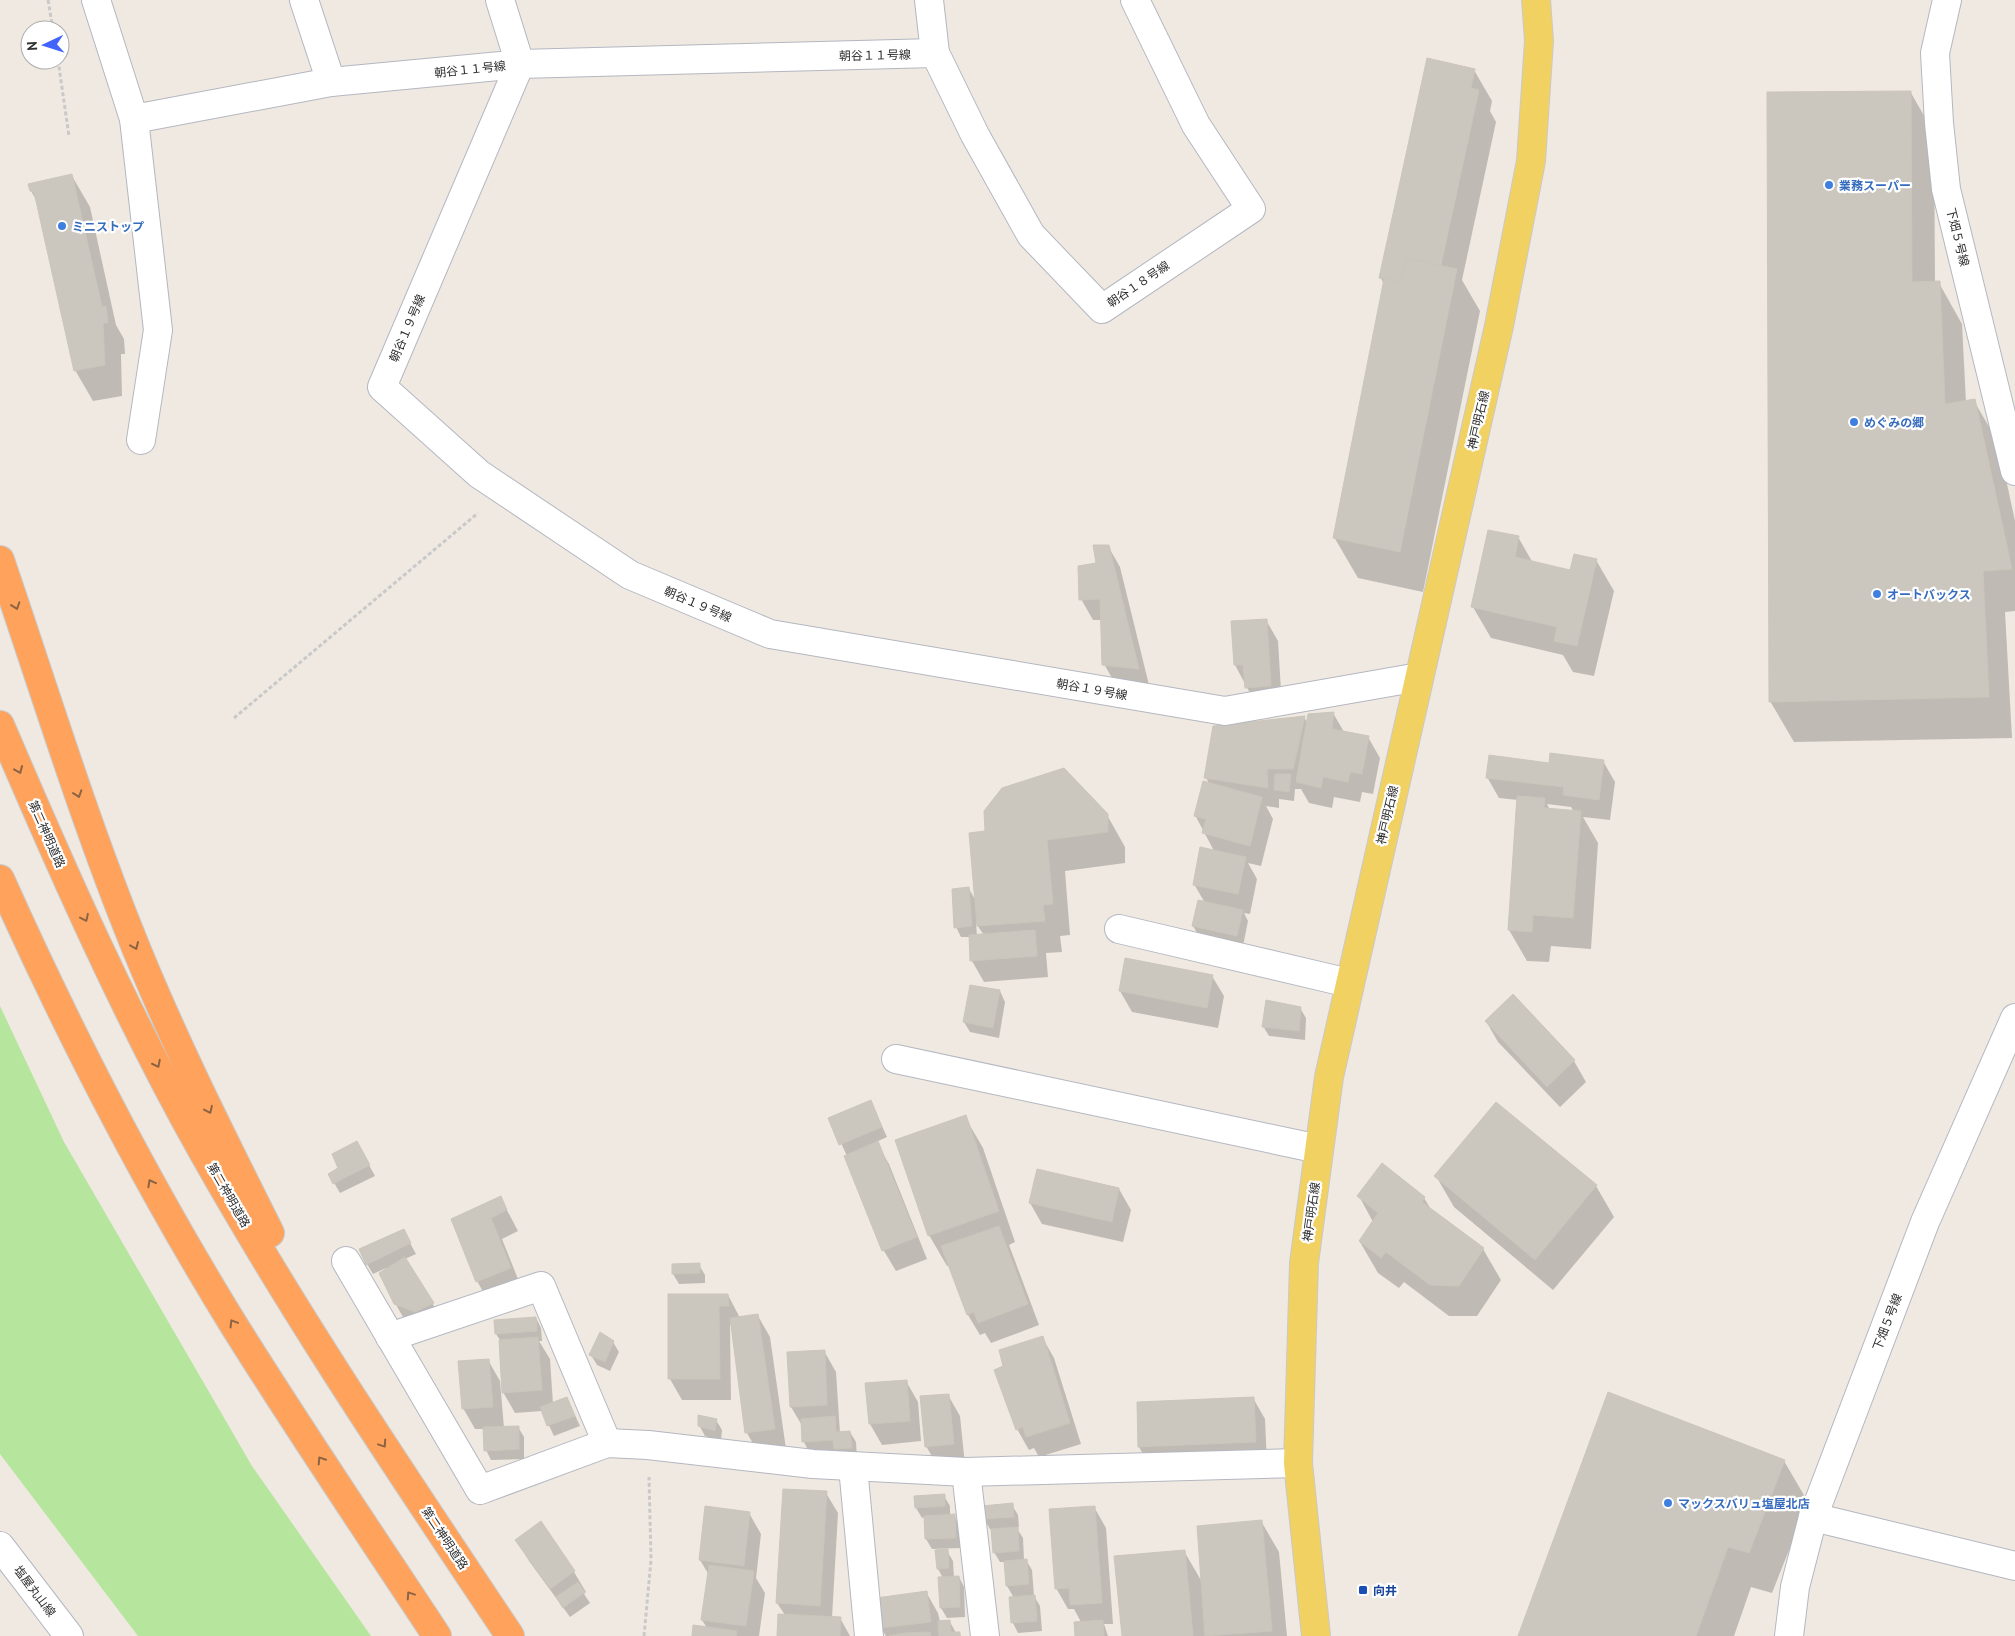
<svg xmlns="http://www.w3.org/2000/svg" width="2015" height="1636" font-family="'PT Sans','Noto Sans JP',sans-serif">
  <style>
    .green { fill: #b6e59e }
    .shadow { fill: #0003; fill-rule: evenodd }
    .building { fill: #cbc7bf; stroke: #cbc5ba }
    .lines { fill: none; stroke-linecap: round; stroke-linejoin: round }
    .minor-casing { stroke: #b4b7c1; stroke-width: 30 }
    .major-casing { stroke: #c9c9c9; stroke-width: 30 }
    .highway-casing { stroke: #c9c9c9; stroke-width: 30 }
    .path { stroke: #c9c9c9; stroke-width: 3; stroke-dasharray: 4 2.5; stroke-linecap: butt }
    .minor { stroke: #fff; stroke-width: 28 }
    .major { stroke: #f2d163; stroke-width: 28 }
    .highway { stroke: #ffa35c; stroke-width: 28 }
    .oneway { stroke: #8c6343 }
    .shop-dot { fill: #3f7fe0; stroke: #fff; stroke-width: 2 }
    .transit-dot { fill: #1a4fb4; stroke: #fff; stroke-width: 2 }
    .labels { text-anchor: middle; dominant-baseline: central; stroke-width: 4.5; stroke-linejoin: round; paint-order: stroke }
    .street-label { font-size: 12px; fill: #2e2e2e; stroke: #fff }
    .shop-label { font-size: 12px; font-weight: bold; fill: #366cbe; stroke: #fff; text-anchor: start }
    .transit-label { font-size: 12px; font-weight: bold; fill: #164399; stroke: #fff; text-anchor: start }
  </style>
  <rect width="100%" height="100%" fill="#efe9e1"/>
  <polygon class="green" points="0,1006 64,1142 252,1466 371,1636 138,1636 0,1454"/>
  <g class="shadow">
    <polygon points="1474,70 1492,101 1490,111 1496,122 1462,280 1480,311 1423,592 1358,578 1334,537 1384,285 1381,278"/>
    <polygon points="1911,93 1934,133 1935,283 1939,283 1962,324 1966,402 1974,401 1998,442 2015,521 2015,611 2005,612 2012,738 1794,742 1770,701"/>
    <polygon points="72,176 90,207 116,325 124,339 125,354 121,354 122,396 93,401 75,370 38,203 31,191"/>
    <polygon points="1518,537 1533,563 1571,571 1596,560 1614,591 1594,676 1573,672 1563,655 1491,638 1473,607"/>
    <polygon points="1108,546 1120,567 1150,689 1116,685 1104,664 1102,620 1093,620 1081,599"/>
    <polygon points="1266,620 1278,641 1282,707 1258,708 1235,665 1232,623"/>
    <polygon points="1333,713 1344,732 1368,737 1380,758 1373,794 1362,792 1360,802 1334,797 1332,808 1309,803 1301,789 1295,789 1294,801 1279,799 1279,808 1266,806 1273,819 1261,866 1248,863 1257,879 1250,914 1244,913 1248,921 1243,946 1199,936 1193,926 1205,903 1194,884 1214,851 1195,815 1209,784 1206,777 1304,717 1308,724"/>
    <path d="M1603,761L1615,782L1610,820L1583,817L1598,843L1591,949L1551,946L1549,962L1527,961L1509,930L1518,800L1499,798L1487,777L1550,764ZM1547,804L1571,807L1574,812L1550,810Z"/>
    <path d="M1107,815L1125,847V863L1065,871L1070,935L1060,936L1062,952L1046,953L1048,977L984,982L972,961L970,937H961L956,927L969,889L976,901L970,834ZM976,922L979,928L984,935L977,936Z"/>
    <polygon points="1212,976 1224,996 1218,1028 1132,1012 1120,991"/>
    <polygon points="1000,991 1005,1002 999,1038 970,1032 964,1022"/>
    <polygon points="1513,996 1574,1061 1586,1082 1560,1107 1498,1042 1486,1021"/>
    <polygon points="1300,1008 1306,1018 1305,1040 1269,1036 1263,1026"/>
    <polygon points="871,1102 887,1137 876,1142 889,1164 927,1259 896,1271 884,1251 845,1156 847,1156 830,1119"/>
    <polygon points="965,1117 983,1148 1015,1242 1009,1245 1039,1325 991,1343 985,1333 980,1335 968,1315 950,1265 947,1266 929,1235"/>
    <polygon points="357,1143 375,1176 340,1193 329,1174 340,1168"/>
    <polygon points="1436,1176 1596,1186 1614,1217 1553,1290 1454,1207"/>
    <polygon points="1119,1189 1131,1210 1123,1242 1042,1224 1030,1203"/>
    <polygon points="1359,1196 1424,1198 1432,1211 1483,1249 1501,1280 1477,1316 1449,1316 1404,1282 1399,1288 1378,1273 1360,1242 1373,1222"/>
    <polygon points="500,1197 518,1231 502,1239 522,1289 489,1302 477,1281 452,1220"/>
    <polygon points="409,1241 416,1254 405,1259 445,1324 407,1324 395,1303 386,1268 373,1274 367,1264"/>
    <polygon points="699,1265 705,1275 705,1283 679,1284 673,1274"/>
    <polygon points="669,1295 728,1295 740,1318 758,1316 770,1337 786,1449 759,1454 747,1433 732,1324 730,1324 731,1400 682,1400 670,1379"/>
    <polygon points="536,1318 541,1328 542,1341 539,1341 550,1359 553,1404 567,1398 580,1426 554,1436 542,1411 515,1413 503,1392 500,1340 496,1334"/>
    <polygon points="1042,1337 1054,1358 1081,1444 1039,1457 1034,1448 1029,1450 1017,1429 1005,1367"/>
    <polygon points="613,1342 619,1352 610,1371 597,1365 591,1355"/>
    <polygon points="824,1351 836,1372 840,1433 850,1432 856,1442 857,1458 841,1459 836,1450 809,1452 804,1442 803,1427 791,1407"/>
    <polygon points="488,1360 500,1381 504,1428 518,1427 524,1437 524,1459 491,1460 486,1450 485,1429 475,1429 463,1408"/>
    <polygon points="906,1381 918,1402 921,1441 882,1445 870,1424"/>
    <polygon points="948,1395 960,1416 965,1465 938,1467 926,1446"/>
    <polygon points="1253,1398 1265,1419 1267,1463 1151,1468 1139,1447"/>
    <polygon points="716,1420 722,1430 721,1441 705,1436 699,1425"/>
    <polygon points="1784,1461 1808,1502 1772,1593 1751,1587 1734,1636 1519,1636"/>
    <polygon points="826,1493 838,1513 832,1618 840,1618 850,1636 778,1636 785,1615 777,1603"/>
    <polygon points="944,1496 950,1506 950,1516 954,1516 960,1526 961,1548 932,1549 926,1539 925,1517 922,1518 916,1508"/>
    <polygon points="1012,1505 1018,1515 1019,1527 1016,1527 1023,1538 1024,1560 1026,1560 1032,1570 1034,1596 1040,1606 1042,1631 1018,1633 1013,1623 1014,1598 1007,1586 1005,1562 1000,1562 994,1552 992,1529 990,1529 984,1519"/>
    <polygon points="1094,1507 1106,1528 1113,1624 1104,1624 1108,1636 1076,1636 1081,1622 1074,1609 1068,1609 1056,1588"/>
    <polygon points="749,1513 761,1534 756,1578 765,1593 759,1636 693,1636 707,1628 702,1620 709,1575 700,1560"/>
    <polygon points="1261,1521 1279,1552 1287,1636 1123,1636 1184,1551 1202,1582"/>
    <polygon points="541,1523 574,1572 586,1592 584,1594 590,1603 570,1617 529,1561 517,1540"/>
    <polygon points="947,1551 953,1561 954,1578 959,1577 964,1587 965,1617 947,1618 941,1608 939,1578 943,1578 938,1569"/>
    <polygon points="926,1592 938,1613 940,1622 950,1622 956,1633 959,1633 961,1636 886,1636 881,1628"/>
  </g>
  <g class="building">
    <polygon points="1427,58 1475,69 1471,88 1479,90 1441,265 1406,258 1400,282 1379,278"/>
    <polygon points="1911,91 1912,282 1940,281 1945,404 1975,399 2012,569 1983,571 1989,697 1769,702 1767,92"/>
    <polygon points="72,174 102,307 106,306 108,323 103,323 105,365 74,371 34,192 30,191 28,184"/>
    <polygon points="1406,258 1457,269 1400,552 1333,538 1384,279 1400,282"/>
    <polygon points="1488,530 1519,536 1515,557 1570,570 1574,554 1597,559 1577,646 1554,641 1557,627 1471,607"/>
    <polygon points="1093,545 1109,545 1139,669 1102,665 1100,599 1079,600 1078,566 1096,563"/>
    <polygon points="1267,619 1271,686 1245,688 1243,665 1234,665 1231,621"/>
    <polygon points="1334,712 1332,729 1369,736 1362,774 1350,772 1348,782 1323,777 1321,788 1296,782 1308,714"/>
    <polygon points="1305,716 1293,769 1267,769 1268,788 1204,778 1213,726"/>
    <polygon points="1550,753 1604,760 1599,800 1563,795 1564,787 1486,778 1489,755 1549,763"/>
    <polygon points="1064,768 1108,814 1108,832 1047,840 1053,904 1043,905 1045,921 977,926 969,833 985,831 984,811 1002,788"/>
    <polygon points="1275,774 1291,774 1289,792 1274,790"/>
    <polygon points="1203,781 1262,797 1250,846 1202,833 1206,819 1194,816"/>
    <polygon points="1517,796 1545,798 1544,808 1581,811 1573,918 1533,915 1532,932 1508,930"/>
    <polygon points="1200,847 1246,857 1238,894 1193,885"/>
    <polygon points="969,887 972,926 954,928 952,889"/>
    <polygon points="1198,900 1243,910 1237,936 1192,926"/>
    <polygon points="1035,930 1037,956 970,961 969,935"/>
    <polygon points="1125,958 1213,975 1207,1008 1119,991"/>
    <polygon points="970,985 1000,990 993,1028 963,1022"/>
    <polygon points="1513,994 1575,1060 1547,1087 1485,1021"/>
    <polygon points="1266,1000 1301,1007 1299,1031 1262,1027"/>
    <polygon points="871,1100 882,1127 839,1145 828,1118"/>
    <polygon points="1496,1102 1597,1185 1535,1260 1434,1176"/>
    <polygon points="966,1115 999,1211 928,1236 895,1140"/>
    <polygon points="357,1141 370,1165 333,1184 328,1174 338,1168 332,1154"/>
    <polygon points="878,1141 917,1237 882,1251 844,1156"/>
    <polygon points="1382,1163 1425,1197 1422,1202 1484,1248 1459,1286 1430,1285 1386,1252 1381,1258 1359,1241 1378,1213 1357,1196"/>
    <polygon points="1037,1169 1119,1188 1112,1222 1029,1203"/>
    <polygon points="501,1196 507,1210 491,1218 511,1268 476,1282 451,1219"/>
    <polygon points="999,1226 1028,1304 978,1323 974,1312 967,1315 941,1246"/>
    <polygon points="404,1229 411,1243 366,1265 359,1249"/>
    <polygon points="405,1257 434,1303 415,1312 394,1304 379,1273"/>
    <polygon points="700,1263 700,1273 672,1274 672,1264"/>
    <polygon points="668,1294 728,1294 729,1306 719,1306 720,1379 668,1379"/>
    <polygon points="758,1314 775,1429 745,1433 730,1318"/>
    <polygon points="536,1317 537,1331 495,1334 494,1320"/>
    <polygon points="600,1332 614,1341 605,1362 589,1355"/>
    <polygon points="1043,1336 1070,1423 1026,1437 1023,1427 1016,1430 994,1370 1003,1366 999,1350"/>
    <polygon points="538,1337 542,1390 502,1393 499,1340"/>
    <polygon points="825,1350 827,1405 790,1407 787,1352"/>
    <polygon points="489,1359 493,1407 462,1409 458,1361"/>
    <polygon points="907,1380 910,1421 869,1424 865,1383"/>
    <polygon points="1608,1392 1785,1460 1749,1553 1728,1547 1696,1636 1518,1636"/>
    <polygon points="949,1394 954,1444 925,1447 920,1396"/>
    <polygon points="567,1397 575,1416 547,1426 540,1407"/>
    <polygon points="1254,1397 1256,1442 1138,1447 1137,1402"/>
    <polygon points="698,1415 717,1419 715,1431 698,1426"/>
    <polygon points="835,1416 836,1432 850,1431 852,1448 834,1449 833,1440 802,1442 801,1419"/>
    <polygon points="519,1426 519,1449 484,1451 483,1427"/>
    <polygon points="783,1489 827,1491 820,1606 776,1603"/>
    <polygon points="945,1494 945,1506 915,1508 914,1496"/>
    <polygon points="1013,1503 1014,1517 983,1519 982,1506"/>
    <polygon points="705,1506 750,1512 744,1566 699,1560"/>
    <polygon points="1095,1506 1102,1603 1070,1605 1069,1588 1055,1589 1049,1509"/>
    <polygon points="955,1514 956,1538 925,1539 924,1516"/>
    <polygon points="1262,1520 1272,1631 1205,1636 1197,1526"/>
    <polygon points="541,1521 575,1571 550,1589 515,1540"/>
    <polygon points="1018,1527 1019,1551 993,1553 991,1529"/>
    <polygon points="948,1549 949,1568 937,1569 935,1550"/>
    <polygon points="1185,1550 1193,1636 1122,1636 1114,1556"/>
    <polygon points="1027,1559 1029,1584 1006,1586 1004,1561"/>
    <polygon points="709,1565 754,1571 746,1626 701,1620"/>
    <polygon points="959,1576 960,1607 940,1608 938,1577"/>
    <polygon points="578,1582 585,1592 563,1608 556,1597"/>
    <polygon points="927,1591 931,1622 880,1628 876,1598"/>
    <polygon points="1035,1595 1037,1621 1011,1623 1009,1597"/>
    <polygon points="778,1614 841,1617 840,1636 777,1636"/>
    <polygon points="950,1620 951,1632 960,1632 960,1636 939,1636 938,1621"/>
    <polygon points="1103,1620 1104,1636 1075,1636 1074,1622"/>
    <polygon points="693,1625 737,1631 736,1636 692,1636"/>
    <polygon points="930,1632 931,1636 889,1636 905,1633"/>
  </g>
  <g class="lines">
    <g class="minor-casing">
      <g id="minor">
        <polyline points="96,0 134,119 331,82 520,64 935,53"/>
        <polyline points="304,0 331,82"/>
        <polyline points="500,0 520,64 382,387 479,474 630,575 770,634 1225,711 1419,677"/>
        <polyline points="929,0 935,53 975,135 1031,235 1102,309 1251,209 1196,125 1135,0"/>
        <polyline points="1947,0 1935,53 1939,123 1946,189 2015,471"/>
        <polyline points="134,119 158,330 141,440"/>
        <polyline points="1119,929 1349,983"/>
        <polyline points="896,1059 1319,1149"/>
        <polyline points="346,1261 480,1490 607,1443 648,1445 813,1464 966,1472 1298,1463"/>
        <polyline points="390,1337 541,1286 607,1443"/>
        <polyline points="853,1467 869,1636"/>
        <polyline points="966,1472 985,1636"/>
        <polyline points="1813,1517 2015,1566"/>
        <polyline points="0,1546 69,1636"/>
        <polyline points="1789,1636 1795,1587 1813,1517 1925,1222 2015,1018"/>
      </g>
    </g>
    <g class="major-casing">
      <polyline id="major" points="1316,1636 1298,1463 1304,1263 1329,1077 1499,326 1531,161 1539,41 1536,0"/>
    </g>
    <g class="highway-casing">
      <g id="highway">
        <path d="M0,560C42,683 80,807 128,928C169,1032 220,1133 270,1233"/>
        <path d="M0,725C62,870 126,1015 203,1152C297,1319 404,1477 510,1636"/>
        <path d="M0,879C69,1033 146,1183 235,1327C300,1431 369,1533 437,1636"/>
      </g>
    </g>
    <g class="path">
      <polyline points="48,0 53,30"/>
      <polyline points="58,60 69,136"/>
      <polyline points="234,718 478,513"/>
      <polyline points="644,1636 651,1560 649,1477"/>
    </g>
    <use href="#minor" class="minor"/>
    <use href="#major" class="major"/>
    <use href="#highway" class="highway"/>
  </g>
  <defs><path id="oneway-chevron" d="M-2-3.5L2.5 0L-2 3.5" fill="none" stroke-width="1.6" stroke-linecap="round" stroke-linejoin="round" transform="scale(1.25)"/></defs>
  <g class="oneway">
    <use href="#oneway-chevron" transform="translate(16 606) rotate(71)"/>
    <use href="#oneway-chevron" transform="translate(19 770) rotate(67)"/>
    <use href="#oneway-chevron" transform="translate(78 794) rotate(71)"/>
    <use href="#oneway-chevron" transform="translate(85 918) rotate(65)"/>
    <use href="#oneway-chevron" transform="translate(135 946) rotate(67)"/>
    <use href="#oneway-chevron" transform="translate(157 1064) rotate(63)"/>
    <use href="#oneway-chevron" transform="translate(209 1110) rotate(65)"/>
    <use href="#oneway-chevron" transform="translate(151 1183) rotate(-119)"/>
    <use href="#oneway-chevron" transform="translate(233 1323) rotate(-121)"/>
    <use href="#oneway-chevron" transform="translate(383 1444) rotate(56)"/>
    <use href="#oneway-chevron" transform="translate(321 1460) rotate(-123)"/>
    <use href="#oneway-chevron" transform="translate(410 1595) rotate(-124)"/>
  </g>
  <g class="shop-dot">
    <circle cx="1829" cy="185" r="5"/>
    <circle cx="62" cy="226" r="5"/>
    <circle cx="1854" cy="422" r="5"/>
    <circle cx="1877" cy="594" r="5"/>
    <circle cx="1668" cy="1503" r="5"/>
  </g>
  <rect class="transit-dot" x="1358" y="1585" width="10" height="10" rx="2.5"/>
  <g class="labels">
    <g class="street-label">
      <text transform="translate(875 55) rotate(-1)">朝谷１１号線</text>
      <text transform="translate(470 69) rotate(-6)">朝谷１１号線</text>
      <text transform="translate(1958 237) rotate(76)">下畑５号線</text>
      <text transform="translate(1138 284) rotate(-34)">朝谷１８号線</text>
      <text transform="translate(407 328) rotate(-67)">朝谷１９号線</text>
      <text transform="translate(1478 420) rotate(-77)">神戸明石線</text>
      <text transform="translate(698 604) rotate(23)">朝谷１９号線</text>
      <text transform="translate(1092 689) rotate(10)">朝谷１９号線</text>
      <text transform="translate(1387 815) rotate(-77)">神戸明石線</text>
      <text transform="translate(47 834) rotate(66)">第二神明道路</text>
      <text transform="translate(229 1195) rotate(60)">第二神明道路</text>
      <text transform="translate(1311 1212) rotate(-82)">神戸明石線</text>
      <text transform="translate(1887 1322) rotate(-69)">下畑５号線</text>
      <text transform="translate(445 1538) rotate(56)">第二神明道路</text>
      <text transform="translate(35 1591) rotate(53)">塩屋丸山線</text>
    </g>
    <g class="shop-label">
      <text x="1839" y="185">業務スーパー</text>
      <text x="72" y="226">ミニストップ</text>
      <text x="1864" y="422">めぐみの郷</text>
      <text x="1887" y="594">オートバックス</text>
      <text x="1678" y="1503">マックスバリュ塩屋北店</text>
    </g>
    <g class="transit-label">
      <text x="1373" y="1590">向井</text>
    </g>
  </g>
  <g transform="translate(45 45) rotate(266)"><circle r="24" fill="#ffffff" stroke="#ababab"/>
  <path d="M0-4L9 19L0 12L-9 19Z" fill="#4264fb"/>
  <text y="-8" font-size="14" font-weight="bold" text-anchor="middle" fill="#2e2e2e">N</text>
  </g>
</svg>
